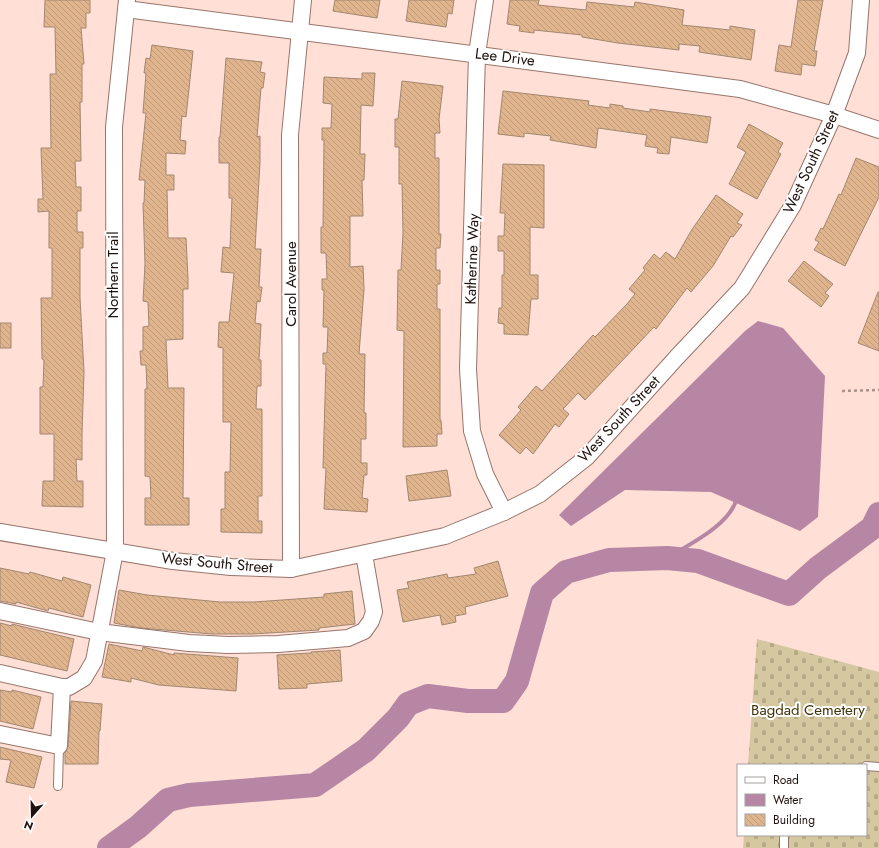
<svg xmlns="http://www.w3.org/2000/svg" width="879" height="848" font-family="Jost,sans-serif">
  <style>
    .cemetery { fill: url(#cemetery-stones) }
    .water { fill: #b686a4 }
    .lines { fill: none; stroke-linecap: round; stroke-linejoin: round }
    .stream { stroke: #b686a4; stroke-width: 4 }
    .river { stroke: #b686a4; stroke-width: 24 }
    .building { fill: url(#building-back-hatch); stroke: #a28770 }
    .service-casing { stroke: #98756b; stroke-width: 10 }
    .minor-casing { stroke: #98756b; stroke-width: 18 }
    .path { stroke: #aa918a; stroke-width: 2.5; stroke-dasharray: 3 3; stroke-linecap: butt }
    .service { stroke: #fff; stroke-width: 8 }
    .minor { stroke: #fff; stroke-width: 16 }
    .labels { text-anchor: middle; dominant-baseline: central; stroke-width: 4; stroke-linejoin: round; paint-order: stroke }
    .street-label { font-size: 15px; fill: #1e110e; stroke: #fff }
    .park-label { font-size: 15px; fill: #403307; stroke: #fff }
  </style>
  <defs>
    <pattern id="cemetery-stones" width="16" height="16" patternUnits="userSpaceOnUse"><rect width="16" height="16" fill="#d5c79f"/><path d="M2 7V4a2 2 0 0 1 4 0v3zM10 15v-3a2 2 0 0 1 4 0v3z" fill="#b6aa88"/></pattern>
    <pattern id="building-back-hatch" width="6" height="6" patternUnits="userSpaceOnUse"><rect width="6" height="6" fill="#e0b58e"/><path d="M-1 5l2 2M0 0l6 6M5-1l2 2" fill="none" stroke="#c09b79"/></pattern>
  </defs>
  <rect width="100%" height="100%" fill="#ffdfd6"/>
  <polygon class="cemetery" points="757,639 879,672 879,848 743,848 744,835 866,835 866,765 748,765"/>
  <g class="water">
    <polygon points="758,321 783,328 825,376 818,517 800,531 711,492 625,490 571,526 559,515 745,331"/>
    <polygon points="128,835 127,848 100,848"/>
  </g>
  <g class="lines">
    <path class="stream" d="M667,558C690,544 730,525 737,498"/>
    <polyline class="river" points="109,848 138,827 168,800 189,795 315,785 366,750 398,718 408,704 428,696 468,701 503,701 517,681 542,593 566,572 609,560 667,558 698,561 789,594 818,568 872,528 879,514"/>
  </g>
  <g class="building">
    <polygon points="45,0 90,0 90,13 86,13 86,28 81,28 84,64 82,64 82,102 80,102 81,161 75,161 76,187 81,187 81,211 77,211 77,232 83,232 83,248 80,248 80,298 84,372 82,434 82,460 76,459 77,481 83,481 83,507 42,506 43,481 54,481 54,434 40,434 40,387 43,387 44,360 42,359 41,298 52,298 52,248 49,248 49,211 38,212 38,199 43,199 41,148 51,148 50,74 56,74 55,27 44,27"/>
    <polygon points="335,0 380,0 377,18 333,11"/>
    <polygon points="409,0 454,0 452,14 448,13 446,27 406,21"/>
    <polygon points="510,0 539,0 538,5 586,10 587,2 634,7 635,2 684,10 682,25 730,30 730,26 755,30 751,60 699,52 700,46 679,44 679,50 618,43 582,37 582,35 534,30 534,33 519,31 520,26 507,24"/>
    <polygon points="798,0 823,0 814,51 817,51 815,66 802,64 801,75 775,71 779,45 791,47"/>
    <polygon points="152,45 193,51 186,117 182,116 180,140 186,141 185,154 166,153 166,175 174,175 174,190 167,190 168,238 186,238 188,279 188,289 183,289 183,339 166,340 168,388 184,388 183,498 189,498 189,525 145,525 145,498 151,498 150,477 145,476 145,389 147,389 146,365 141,365 140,351 143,351 143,327 149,326 148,302 143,301 145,264 143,203 144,203 145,180 139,180 146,113 143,113 146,73 144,73 146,58 150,59"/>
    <polygon points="226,58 262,62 260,72 265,73 263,88 261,88 257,137 260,136 260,162 255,249 261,249 259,287 262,287 260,302 257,301 255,323 261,324 259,360 261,360 261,386 257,386 256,409 262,409 262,496 258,496 258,521 262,521 262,533 221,532 221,509 225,509 225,472 230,472 231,422 223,422 223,348 218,347 219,322 229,322 234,273 221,272 223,247 230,248 232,198 229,198 229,163 219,163 219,137 220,137"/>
    <polygon points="362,73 375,73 373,106 361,105 360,154 365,154 364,180 362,180 363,216 350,216 350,267 363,266 364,289 359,354 365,354 364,413 366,413 366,439 361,439 361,463 367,463 367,475 364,475 362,498 368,499 367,512 324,509 326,468 323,468 326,364 323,364 323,353 327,353 328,327 323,327 324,290 322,290 322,279 327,279 326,253 321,253 321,227 323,227 324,140 322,140 322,128 331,128 332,104 323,103 324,77 362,79"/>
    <polygon points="402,81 443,86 439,119 440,133 435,133 435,158 439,158 439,234 441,234 440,248 436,248 436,270 440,270 440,284 437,284 437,309 440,309 440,420 441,420 442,434 437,434 437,446 403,447 404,331 397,330 398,270 401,270 403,233 402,184 399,184 399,147 395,147 395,119 398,119"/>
    <polygon points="503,91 589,101 588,105 610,108 610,104 623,106 623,108 650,112 650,109 711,117 707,143 671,137 669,154 657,153 658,148 645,146 647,135 598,128 596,148 550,140 551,136 524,133 524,137 498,134"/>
    <polygon points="749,124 783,143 778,152 781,154 757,199 729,184 746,152 737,147"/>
    <polygon points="856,158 879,167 879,197 845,266 814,250 819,242 815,240 821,228 823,229 839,194 841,195"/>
    <polygon points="503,164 544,165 544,228 530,227 530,275 538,275 538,299 531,299 528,335 504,334 504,324 498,323 499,308 502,308 502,275 504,275 504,251 498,251 498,236 504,236 505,213 500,213"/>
    <polygon points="716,195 743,214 737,223 742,225 733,237 731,236 713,266 691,292 687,288 656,329 654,327 585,400 578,393 563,409 569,414 559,427 555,424 533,454 526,447 520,454 499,435 521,410 518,407 536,386 542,391 593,335 595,337 627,304 635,294 629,289 645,270 643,268 654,254 660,259 666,252 675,259 691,231"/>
    <polygon points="804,261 833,284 825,293 829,296 821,307 788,281"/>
    <polygon points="878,292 879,292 879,351 858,343"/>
    <rect x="0" y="323" width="11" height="25"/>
    <polygon points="447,470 451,496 409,501 406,476"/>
    <polygon points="498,561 508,596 465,607 466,614 455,616 456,622 442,625 440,615 403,622 397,590 409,588 407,582 447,574 448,578 476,574 474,568"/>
    <polygon points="0,568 29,574 30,572 62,581 63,577 91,585 83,617 49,608 48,611 16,602 16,604 0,601"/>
    <polygon points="119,590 147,595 220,602 254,602 324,597 324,594 352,591 355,624 319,628 319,630 252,634 212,634 141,628 114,623"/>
    <polygon points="0,623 12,626 12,624 74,639 67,671 0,655"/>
    <polygon points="109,644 142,651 143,647 174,655 174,653 238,658 236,691 159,685 131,678 131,682 102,677"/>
    <polygon points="340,650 342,681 307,684 307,688 279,689 277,655 311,653 311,652"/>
    <polygon points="0,690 12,692 12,690 41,697 33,729 0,721"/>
    <polygon points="71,701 102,704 100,731 99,731 98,764 65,764 65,753 68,746"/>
    <polygon points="0,747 42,757 34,788 6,782 11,760 0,759"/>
  </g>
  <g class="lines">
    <g class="service-casing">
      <g id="service">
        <polyline points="866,766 879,767"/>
        <polyline points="58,786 59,746"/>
        <polyline points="784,848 784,835"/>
      </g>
    </g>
    <g class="minor-casing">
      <g id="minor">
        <polyline points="485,0 477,54 468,369 472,431 485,474 504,512"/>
        <polyline points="126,9 740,89 834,115 879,130"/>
        <polyline points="0,532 173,561 231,567 291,569 445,536 504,512 540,494 587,457 677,357 742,288 793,205 834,115 857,53 861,0"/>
        <polyline points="291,569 290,135 303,0"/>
        <polyline points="0,611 99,632 189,643 228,645 278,644 348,638 364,631 371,621 374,612 364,554"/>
        <polyline points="0,673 62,687"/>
        <polyline points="0,734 59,746 62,687 69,687 84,678 94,661 115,551 114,127 127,0"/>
      </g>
    </g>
    <polyline class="path" points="842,391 879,390"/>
    <use href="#service" class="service"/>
    <use href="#minor" class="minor"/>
  </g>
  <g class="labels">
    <g class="street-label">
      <text transform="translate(505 57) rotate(7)">Lee Drive</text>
      <text transform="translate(811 162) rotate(-65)">West South Street</text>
      <text transform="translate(472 259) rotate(-88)">Katherine Way</text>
      <text transform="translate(113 275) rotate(-90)">Northern Trail</text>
      <text transform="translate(291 284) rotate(-90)">Carol Avenue</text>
      <text transform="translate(619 419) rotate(-47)">West South Street</text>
      <text transform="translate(217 563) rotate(5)">West South Street</text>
    </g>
    <g class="park-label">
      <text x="808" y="710">Bagdad Cemetery</text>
    </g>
  </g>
  <rect x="737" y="764" width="130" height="72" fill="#ffffff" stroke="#a5a09f"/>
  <rect x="745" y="777" width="20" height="6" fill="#ffffff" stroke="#a5a09f"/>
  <text x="773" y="784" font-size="12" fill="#1e110e">Road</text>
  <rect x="745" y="794" width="20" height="12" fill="#b686a4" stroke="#a5a09f"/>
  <text x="773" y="804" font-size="12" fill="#1e110e">Water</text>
  <rect x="745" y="814" width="20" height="12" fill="url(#building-back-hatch)" stroke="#a5a09f"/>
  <text x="773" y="824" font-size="12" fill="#1e110e">Building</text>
  <g transform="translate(32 816) rotate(200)" stroke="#ffffff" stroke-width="3" paint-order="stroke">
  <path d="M0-3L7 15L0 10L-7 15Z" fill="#1e110e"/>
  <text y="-6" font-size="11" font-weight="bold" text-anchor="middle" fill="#1e110e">N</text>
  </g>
</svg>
